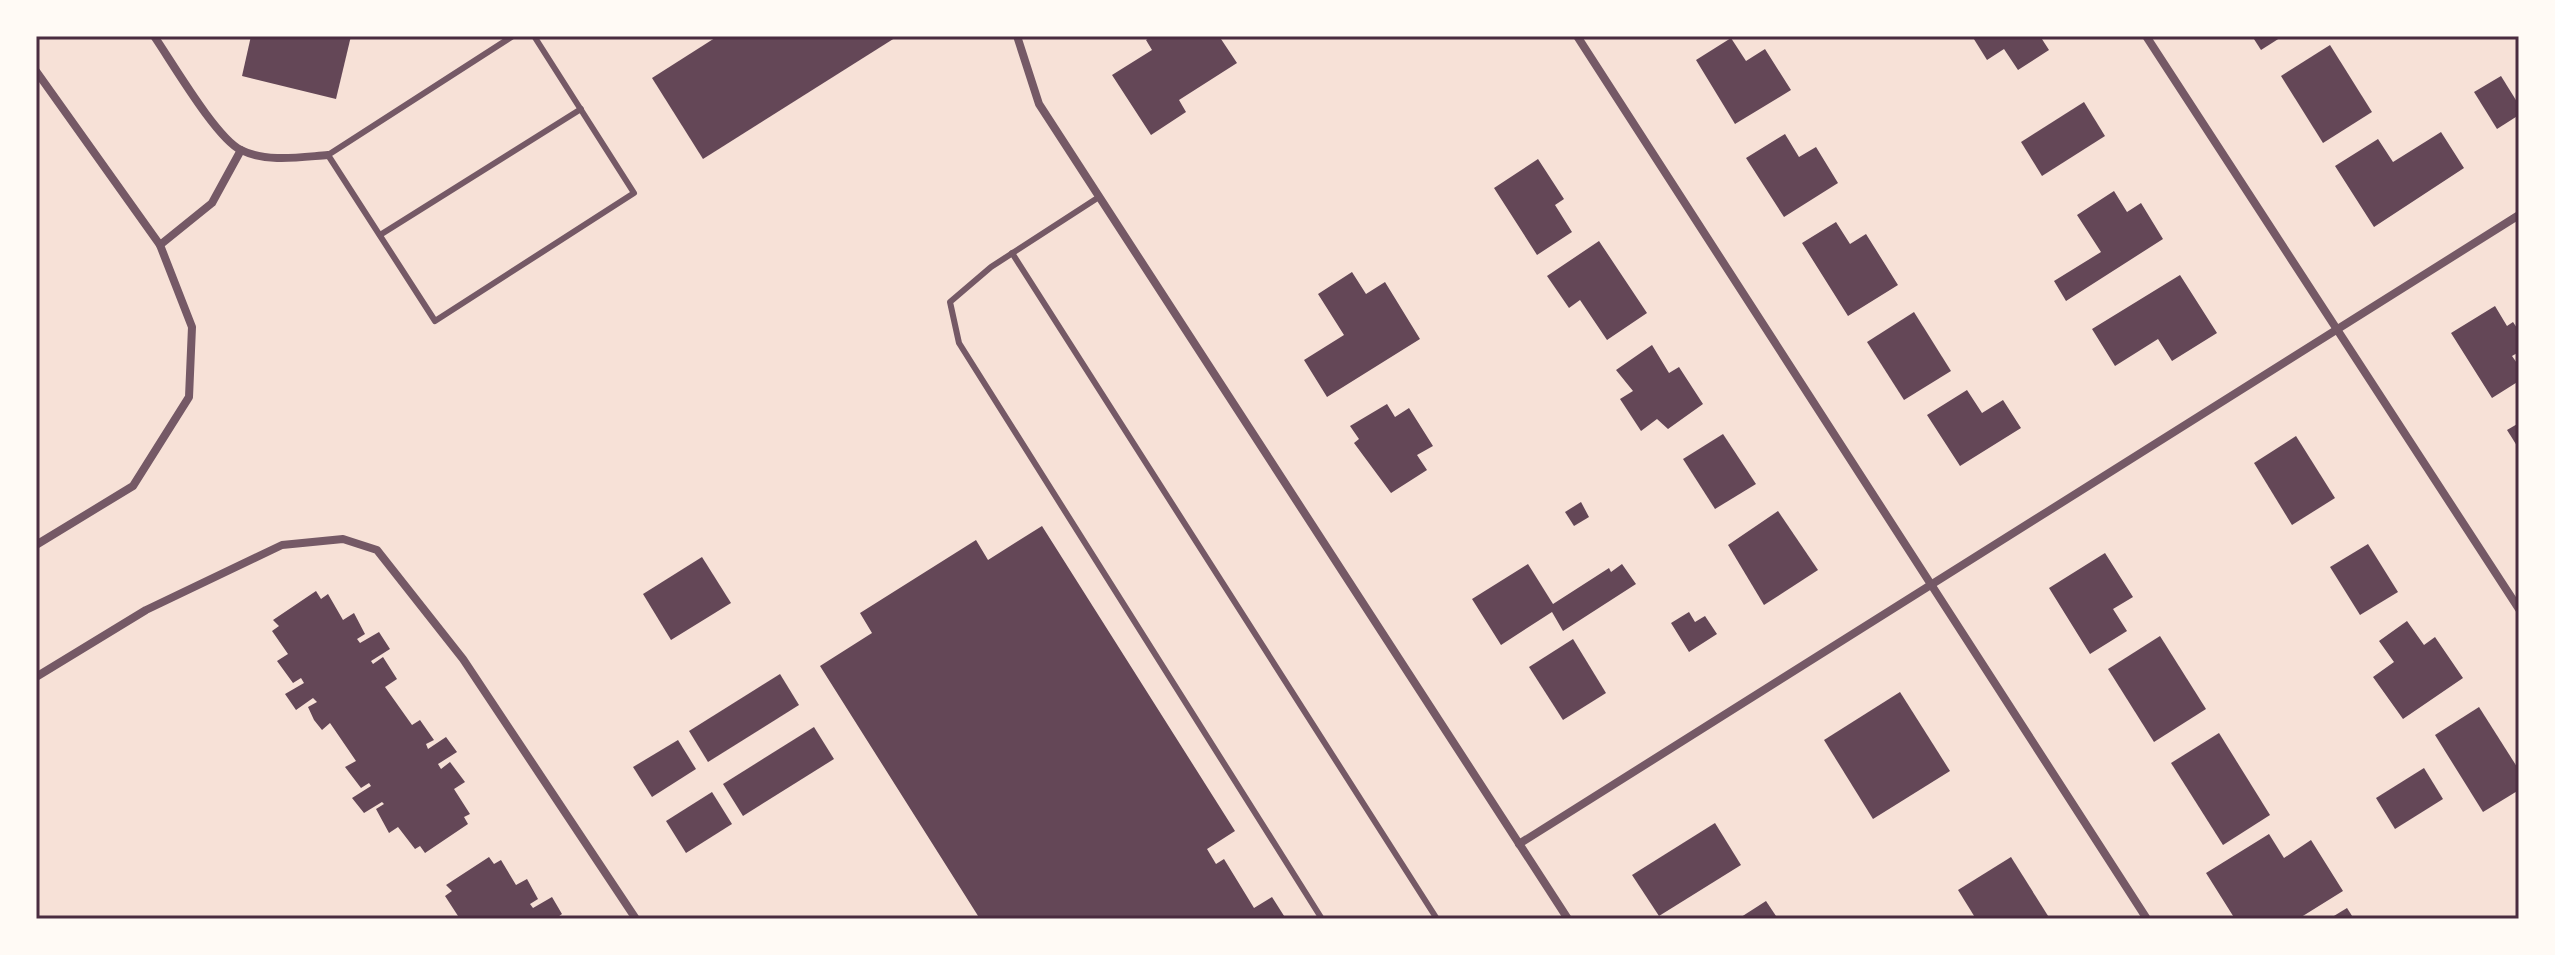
<svg xmlns="http://www.w3.org/2000/svg" width="2555" height="955" font-family="Bitter,serif">
  <style>
    .building { fill: #644757 }
    .lines { fill: none; stroke-linecap: round; stroke-linejoin: round }
    .service { stroke: #755966; stroke-width: 6 }
    .minor { stroke: #755966; stroke-width: 8 }
    .neatline { fill: none; stroke: #4a2c40; stroke-width: 3 }
  </style>
  <rect width="100%" height="100%" fill="#f7e1d7"/>
  <g class="building">
    <polygon points="251,36 351,36 336,99 242,76"/>
    <polygon points="718,36 898,36 703,159 652,78"/>
    <polygon points="1152,36 1219,36 1237,63 1179,100 1186,112 1151,135 1112,75 1152,50 1146,40"/>
    <polygon points="1972,36 2040,36 2049,50 2018,70 2004,49 1987,60"/>
    <polygon points="2252,36 2283,36 2261,50"/>
    <polygon points="1731,38 1746,61 1765,49 1791,90 1735,124 1696,60"/>
    <polygon points="2330,45 2372,112 2323,143 2281,76"/>
    <polygon points="2501,76 2519,105 2519,115 2497,129 2474,92"/>
    <polygon points="2084,102 2105,136 2042,176 2021,142"/>
    <polygon points="2441,132 2464,168 2374,227 2335,166 2378,139 2393,162"/>
    <polygon points="1785,134 1799,157 1816,147 1838,183 1784,217 1746,158"/>
    <polygon points="1538,159 1564,199 1555,205 1572,232 1537,255 1494,188"/>
    <polygon points="2114,191 2127,212 2141,203 2163,239 2066,301 2054,281 2101,252 2077,215"/>
    <polygon points="1836,222 1850,244 1866,234 1898,285 1848,316 1802,243"/>
    <polygon points="1599,241 1647,313 1607,340 1580,300 1569,308 1547,276"/>
    <polygon points="1352,272 1366,294 1385,282 1420,339 1327,397 1304,360 1344,335 1318,294"/>
    <polygon points="2180,275 2217,333 2172,361 2158,339 2115,366 2092,329"/>
    <polygon points="2495,306 2507,326 2513,322 2519,331 2519,352 2512,356 2519,366 2519,381 2492,398 2451,333"/>
    <polygon points="1914,312 1951,371 1904,400 1867,342"/>
    <polygon points="1652,345 1669,373 1679,367 1703,404 1668,429 1657,419 1641,431 1620,399 1633,391 1616,370"/>
    <polygon points="1967,390 1982,413 2003,400 2021,428 1960,466 1927,415"/>
    <polygon points="1387,404 1395,417 1409,408 1433,446 1417,455 1427,470 1391,493 1354,443 1359,439 1350,426"/>
    <polygon points="2519,423 2519,449 2507,430"/>
    <polygon points="1723,434 1756,484 1715,509 1683,459"/>
    <polygon points="2296,436 2335,498 2292,525 2254,463"/>
    <polygon points="1581,502 1589,517 1574,526 1565,512"/>
    <polygon points="1778,511 1818,570 1764,605 1728,545"/>
    <polygon points="1042,526 1235,831 1207,849 1216,864 1224,859 1254,908 1272,897 1286,919 980,919 820,666 872,633 860,613 976,540 988,560"/>
    <polygon points="2368,544 2398,592 2360,615 2330,567"/>
    <polygon points="2105,553 2133,597 2113,609 2127,631 2090,654 2049,588"/>
    <polygon points="702,557 731,603 671,640 643,594"/>
    <polygon points="1528,564 1553,604 1609,568 1611,572 1622,564 1636,584 1563,631 1552,612 1501,645 1472,599"/>
    <polygon points="316,591 321,599 328,594 343,620 354,613 365,634 357,639 360,643 379,632 390,649 371,661 373,664 383,657 397,679 385,687 412,725 420,720 434,740 426,744 428,749 446,737 457,752 438,764 441,769 450,762 465,782 454,789 470,814 464,817 468,824 425,853 420,846 415,849 398,827 389,833 376,809 384,804 382,802 364,813 352,798 371,786 369,783 361,788 345,767 356,761 330,723 322,730 314,720 308,707 317,702 313,698 296,710 285,694 304,683 301,678 293,683 277,661 288,654 272,631 279,626 273,620"/>
    <polygon points="1689,612 1695,622 1705,616 1717,634 1689,652 1671,623"/>
    <polygon points="2407,621 2424,645 2435,637 2463,678 2403,719 2373,677 2394,662 2379,641"/>
    <polygon points="2160,636 2206,709 2154,742 2108,669"/>
    <polygon points="1573,639 1606,693 1563,720 1529,667"/>
    <polygon points="780,674 799,705 708,762 689,731"/>
    <polygon points="1900,692 1950,771 1873,819 1824,740"/>
    <polygon points="2479,707 2519,770 2519,790 2483,812 2435,735"/>
    <polygon points="814,727 834,759 743,816 723,784"/>
    <polygon points="2219,733 2270,815 2223,845 2171,763"/>
    <polygon points="678,740 696,769 652,797 633,767"/>
    <polygon points="2424,768 2443,799 2395,829 2376,798"/>
    <polygon points="712,792 732,824 686,853 666,821"/>
    <polygon points="1715,823 1741,865 1659,916 1632,875"/>
    <polygon points="2269,834 2284,858 2311,840 2343,891 2298,919 2235,919 2206,873"/>
    <polygon points="489,857 494,864 501,860 516,885 527,879 538,899 530,904 533,908 552,897 562,914 555,919 460,919 445,896 452,891 446,885"/>
    <polygon points="2011,857 2050,919 1976,919 1958,890"/>
    <polygon points="1766,901 1778,919 1738,919"/>
    <polygon points="2347,908 2354,919 2329,919"/>
  </g>
  <g class="lines">
    <g class="service">
      <polyline points="513,36 328,155 435,321 634,193 534,36"/>
      <polyline points="1099,197 991,267 950,302 959,343 1322,919"/>
      <polyline points="380,235 581,109"/>
      <polyline points="1012,253 1437,919"/>
    </g>
    <g class="minor">
      <path d="M154,36C172,62 216,138 241,150C267,163 301,157 328,155"/>
      <polyline points="1017,36 1039,104 1568,919"/>
      <polyline points="1577,36 2147,919"/>
      <polyline points="2146,36 2519,609"/>
      <polyline points="36,71 160,245 192,327 189,397 133,486 36,545"/>
      <polyline points="160,245 212,203 241,150"/>
      <polyline points="36,677 146,610 282,545 343,539 377,550 463,659 636,919"/>
      <polyline points="1519,844 2519,215"/>
    </g>
  </g>
  <rect width="2555" height="955" fill="none" stroke="#fffaf5" stroke-width="76"/>
  <rect x="38" y="38" width="2479" height="879" class="neatline"/>
</svg>
